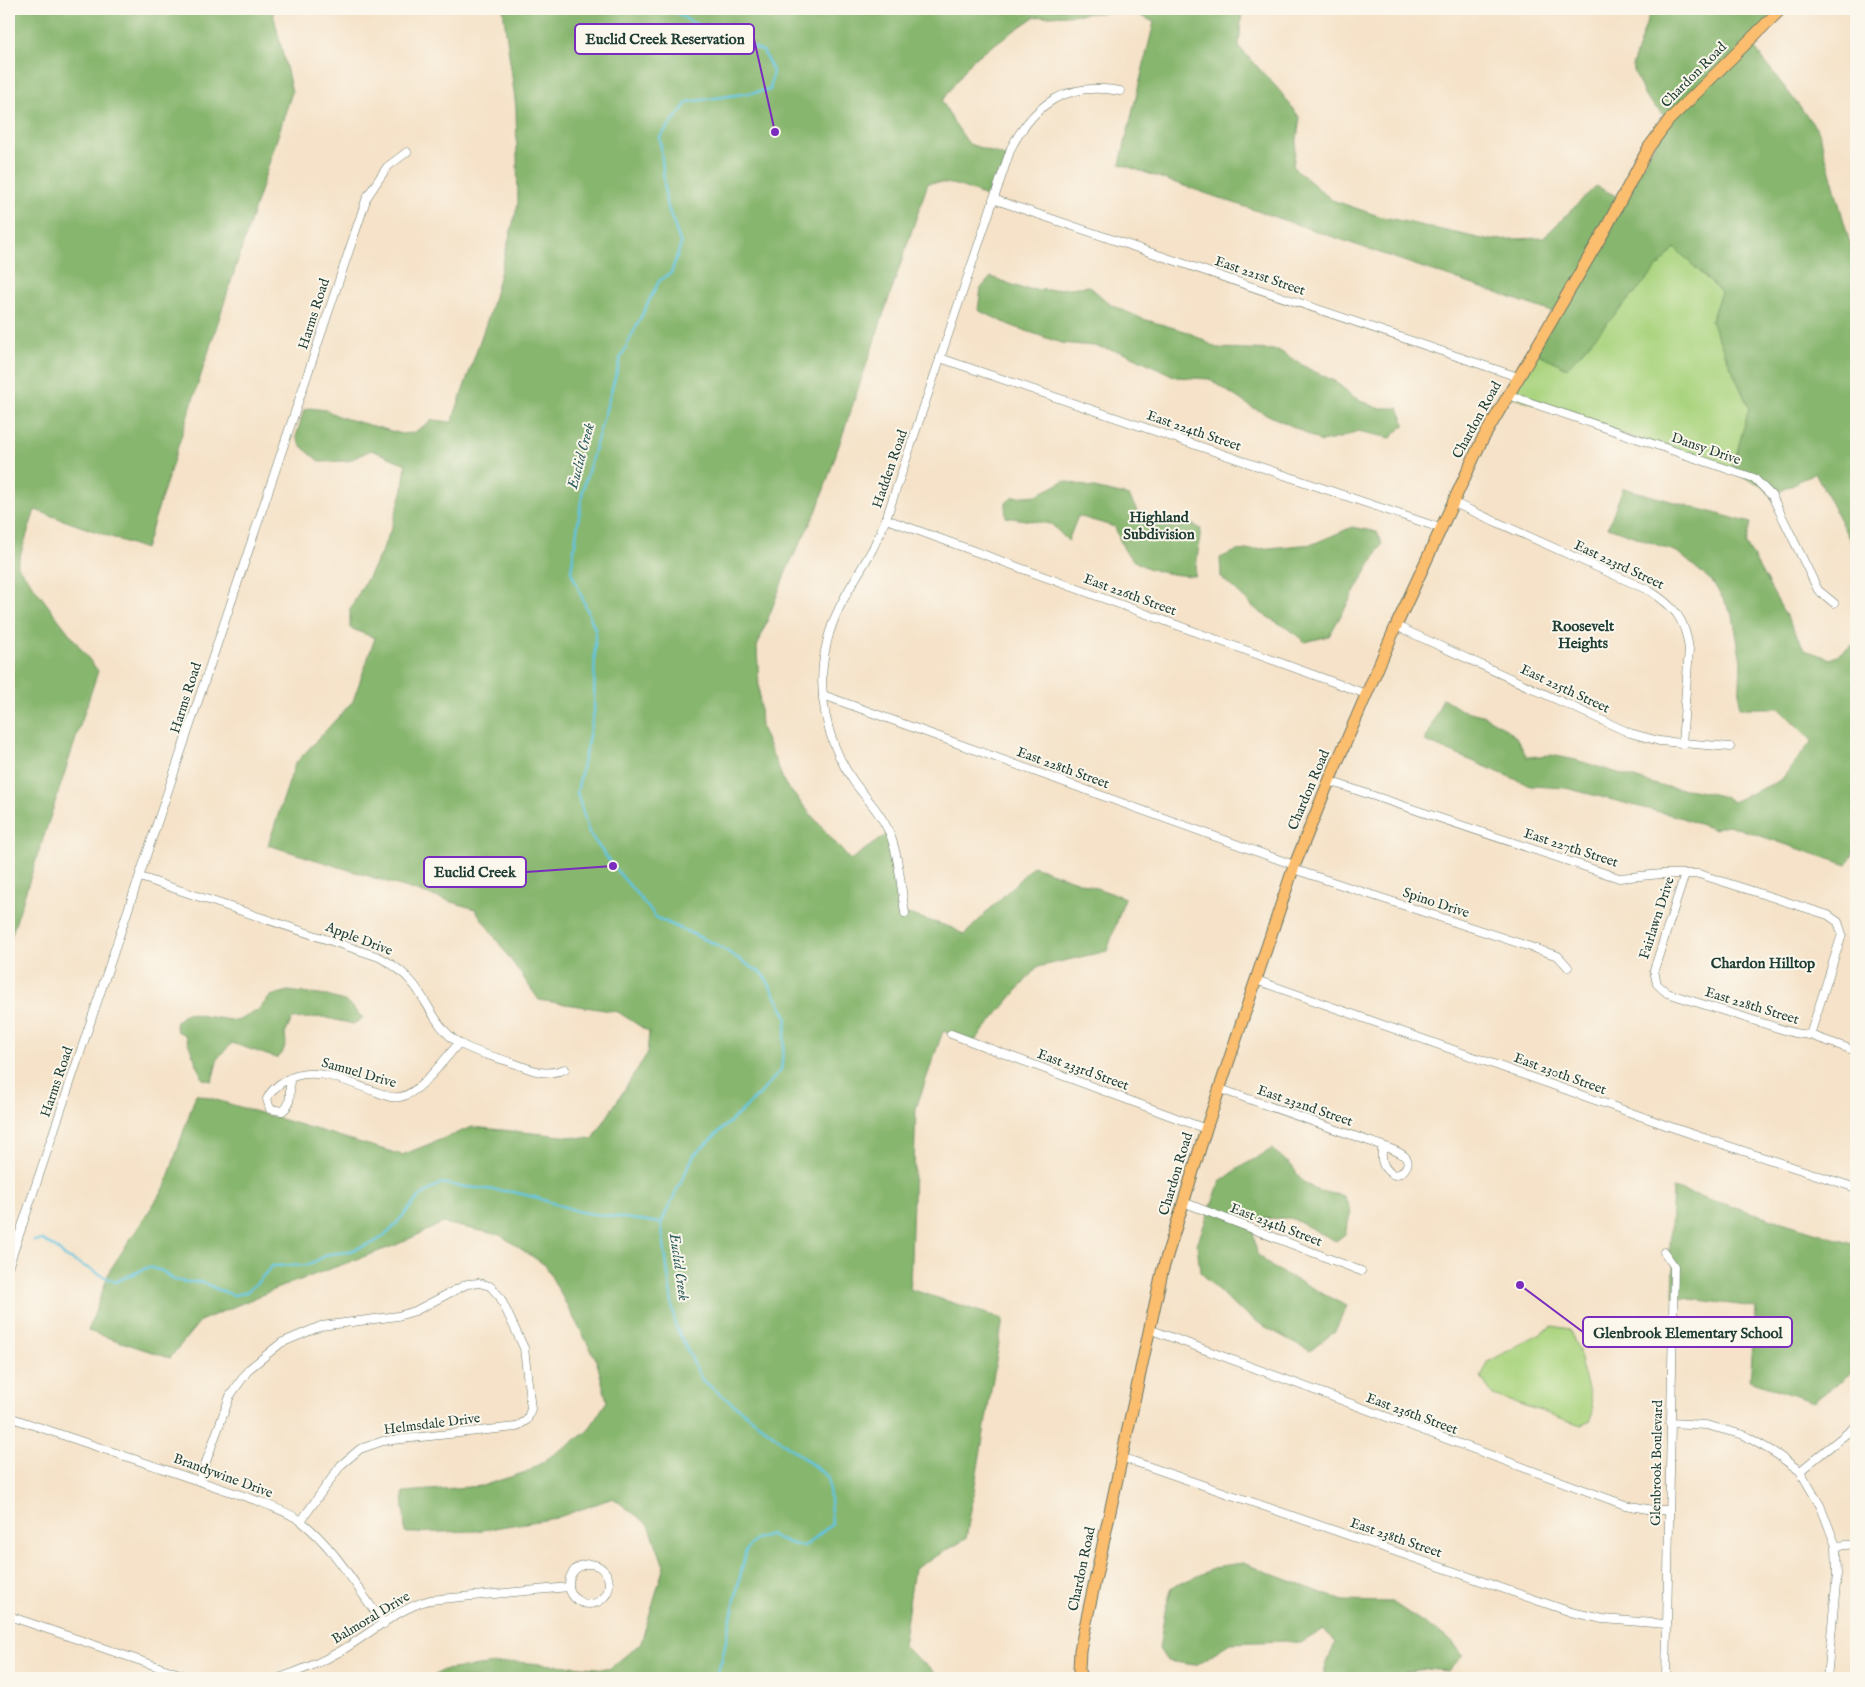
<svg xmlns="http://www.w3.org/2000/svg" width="1865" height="1687" font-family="'IM FELL English',serif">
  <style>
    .green { fill: #aad47f; stroke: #64885a }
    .forest { fill: #87b66e; stroke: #537a51 }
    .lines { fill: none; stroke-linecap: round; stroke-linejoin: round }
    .stream { stroke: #61c4df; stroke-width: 2.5 }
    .street-casing { stroke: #6a7768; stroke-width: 9 }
    .primary-casing { stroke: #6a7768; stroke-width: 13 }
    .street { stroke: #fff; stroke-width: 8 }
    .primary { stroke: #fbbd6e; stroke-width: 11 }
    .labels { text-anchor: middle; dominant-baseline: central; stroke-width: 4; stroke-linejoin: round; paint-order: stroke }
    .street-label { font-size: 14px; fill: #1f3d34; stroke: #fbf7ec }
    .water-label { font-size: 15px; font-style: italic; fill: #305f5f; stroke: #fbf7ec }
    .neighbourhood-label { font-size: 15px; font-weight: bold; fill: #1f3d34; stroke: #fbf7ec }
    .leader { fill: none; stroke: #7b2cbf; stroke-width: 2 }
    .callout-dot { fill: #7b2cbf; stroke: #fbf7ec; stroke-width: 2 }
    .callout { fill: #fbf7ec; stroke: #7b2cbf; stroke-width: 2 }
    .callout-label { font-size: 15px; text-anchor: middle; font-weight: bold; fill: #1f3d34 }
  </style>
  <rect width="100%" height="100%" fill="#fbf7ec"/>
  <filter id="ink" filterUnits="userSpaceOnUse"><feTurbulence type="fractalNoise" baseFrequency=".02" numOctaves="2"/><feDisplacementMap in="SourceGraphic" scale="10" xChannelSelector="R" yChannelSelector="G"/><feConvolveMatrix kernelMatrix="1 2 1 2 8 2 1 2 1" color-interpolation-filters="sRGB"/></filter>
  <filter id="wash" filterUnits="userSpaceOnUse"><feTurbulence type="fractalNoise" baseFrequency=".0096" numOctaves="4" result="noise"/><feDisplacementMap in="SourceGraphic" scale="20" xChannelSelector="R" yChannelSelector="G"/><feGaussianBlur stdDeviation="1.12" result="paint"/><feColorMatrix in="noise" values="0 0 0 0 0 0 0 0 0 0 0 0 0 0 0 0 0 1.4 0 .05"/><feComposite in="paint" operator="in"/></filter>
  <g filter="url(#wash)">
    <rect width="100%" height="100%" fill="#f5e2c8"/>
    <g class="green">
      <polygon points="1674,247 1721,292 1711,321 1749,408 1732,471 1508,395 1533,351 1567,367"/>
      <polygon points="1553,1326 1569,1329 1579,1351 1581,1365 1592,1402 1593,1411 1589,1422 1581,1425 1493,1395 1481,1378 1488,1362"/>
    </g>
    <g class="forest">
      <polygon points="9,9 272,9 292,92 145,549 35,510 17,565 98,671 9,943"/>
      <path d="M503,9H1242L1239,47L1279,90L1300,118L1293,167L1332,200L1379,216L1487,240L1543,238L1596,186L1622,199L1669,121L1645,97L1632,66L1651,9H1781L1749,41L1819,132L1851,247L1856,255V552L1815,472L1772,496L1763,487L1732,471L1749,408L1711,321L1721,292L1675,248L1567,368L1533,351L1555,313L1120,164L1154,22L1130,11L1034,17L972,60L942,101L953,121L969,144L1008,157L993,199C972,191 952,180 928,183L817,510L788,567L757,647L761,727L785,784L850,860L889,833L905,913L953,928L964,935L1033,866L1125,898L1107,951L1037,967L973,1043L943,1031L916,1108L910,1289L1003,1319L966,1539L914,1569L903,1646L941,1678H431L443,1670L515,1662L609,1669L641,1643L664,1566L649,1525L613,1498L556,1518L476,1531L405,1533L403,1492L482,1486L529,1471L587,1432L607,1401L596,1359L545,1265L500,1235L443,1223L396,1245L278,1288L200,1321L170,1358L88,1331L110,1270L165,1187L196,1094L402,1155L472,1127L593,1139L647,1054L649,1032L618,1012L539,1000L475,909L268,845L295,764L353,701L375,638L350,628V609L380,555L391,529L403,489L406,464L371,450L348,461L320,462L302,447L296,437L304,410L309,408L326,410L340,417L402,434L413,433L433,420L452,422L490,312L518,204L516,107Z"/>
      <polygon points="991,277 1024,289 1048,290 1089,286 1111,305 1143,319 1188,332 1217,348 1278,350 1309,369 1336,382 1352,396 1377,408 1398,408 1405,424 1391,438 1358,431 1340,438 1321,442 1296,428 1253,408 1209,379 1176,377 1126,353 1094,346 1061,343 1012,326 978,310 981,288"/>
      <path d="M1064,481L1129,496L1138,513L1148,525L1179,528L1190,523L1201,529L1195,576C1174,575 1144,572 1129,556C1122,549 1119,536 1115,527L1078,516L1068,541L1051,524L1006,517L1005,504L1012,497L1037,495Z"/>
      <polygon points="1623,488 1751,523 1746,544 1805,650 1831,659 1856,643 1856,848 1847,865 1728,825 1713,829 1679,817 1566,788 1531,786 1425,741 1443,698 1461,710 1482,715 1502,726 1516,737 1527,757 1551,755 1576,760 1660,786 1693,790 1726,797 1732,802 1781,780 1812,741 1779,708 1739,708 1741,661 1733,616 1713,582 1677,552 1608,527"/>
      <polygon points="1352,527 1377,532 1382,544 1329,636 1305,642 1289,629 1259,612 1221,577 1220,558 1236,551 1313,544"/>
      <polygon points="288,991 327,996 347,1002 363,1018 353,1024 323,1017 292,1019 285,1034 286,1043 282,1054 276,1058 232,1043 218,1058 212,1081 203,1079 185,1035 177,1031 175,1023 186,1013 237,1021 257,1011 271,996"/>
      <polygon points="1272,1149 1292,1166 1302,1181 1316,1190 1344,1196 1351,1211 1345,1234 1336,1241 1291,1218 1251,1219 1257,1254 1272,1267 1347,1306 1335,1331 1310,1351 1262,1325 1234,1306 1200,1272 1197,1244 1220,1182 1242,1166"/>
      <polygon points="1673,1188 1856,1245 1856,1369 1813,1402 1750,1380 1756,1307 1673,1297 1674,1266 1667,1255 1670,1247"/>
      <polygon points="1243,1563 1343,1601 1392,1602 1453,1642 1463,1656 1448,1671 1426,1669 1405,1672 1403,1678 1323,1678 1325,1668 1335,1643 1324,1629 1301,1643 1285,1641 1230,1643 1195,1665 1167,1661 1159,1649 1165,1611 1172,1587 1220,1566"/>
    </g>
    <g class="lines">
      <g class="stream">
        <polyline points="670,9 693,23 763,51 773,71 770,90 688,102 660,137 666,202 681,244 671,273 659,281 621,357 583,489 571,571 595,629 594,712 577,792 589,833 613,866 657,918 717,945 764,975 787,1017 781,1070 759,1095 694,1155 661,1223 675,1325 702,1380 828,1477 832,1524 804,1547 779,1540 770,1534 756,1539 746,1550 722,1659 715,1678"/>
        <path d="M9,62C11,54 9,48 9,41C10,30 18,20 14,9"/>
        <polyline points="34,1241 43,1240 56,1248 66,1257 115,1282 149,1267 162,1271 174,1280 185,1282 202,1282 219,1290 234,1295 245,1293 256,1284 272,1266 308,1265 329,1254 347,1252 375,1242 389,1232 419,1197 441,1183 458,1186 513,1192 534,1197 580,1212 661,1223"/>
      </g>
    </g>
  </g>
  <g filter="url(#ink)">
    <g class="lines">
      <g class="street-casing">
        <g id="street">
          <polyline points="993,199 1518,377"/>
          <polyline points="940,358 1440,528"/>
          <polyline points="1508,395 1754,478 1772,496 1818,590 1834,603"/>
          <path d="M1452,502L1650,591C1675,607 1685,619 1689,649L1682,744"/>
          <polyline points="886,519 1366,694"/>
          <polyline points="1396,626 1630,733 1659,741 1730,747"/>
          <polyline points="823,695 1294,865"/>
          <polyline points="1329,781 1619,878 1662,874 1699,874 1828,915 1838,922 1842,934 1810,1035"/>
          <polyline points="1293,869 1558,956 1568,967"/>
          <polyline points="1685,874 1654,970 1657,984 1667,993 1794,1033 1810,1035 1856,1051"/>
          <path d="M140,877L379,957C393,964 405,973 415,986C429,1005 438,1030 459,1043C475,1053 496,1057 513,1063C533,1070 545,1077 565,1069"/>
          <path d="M905,913C901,888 899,855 889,832C881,813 866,798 854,782C826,742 815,690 827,642C835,607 855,581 872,550C877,540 881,530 886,519L1011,148C1035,103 1067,81 1120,91"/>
          <polyline points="1256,980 1677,1129 1856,1188"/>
          <polyline points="951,1034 1206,1129"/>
          <path d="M290,1078C289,1089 293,1106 282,1111L270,1109L267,1099C271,1090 277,1085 286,1080C315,1064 346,1082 374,1091C382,1094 391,1099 400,1097C420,1094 445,1058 459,1043"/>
          <path d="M1220,1089L1383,1146C1396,1151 1419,1157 1401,1173L1394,1175C1382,1169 1380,1158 1383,1146"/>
          <polyline points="1183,1202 1361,1271"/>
          <polyline points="1664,1252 1674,1266 1666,1678"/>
          <polyline points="9,1265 367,197 387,167 407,152"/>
          <polyline points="1149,1329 1625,1505 1653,1510 1668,1510"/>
          <path d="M9,1417L261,1502C274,1508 291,1513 302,1522C336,1549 358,1590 384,1624"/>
          <polyline points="1670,1423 1706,1425 1744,1435 1775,1453 1800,1471 1821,1507 1836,1546 1837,1574 1827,1678"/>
          <polyline points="1121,1457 1571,1612 1603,1619 1666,1624"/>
          <polyline points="1800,1471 1856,1426"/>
          <polyline points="199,1481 230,1396 249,1369 281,1343 321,1326 398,1316 415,1311 467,1284 479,1283 490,1286 500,1297 524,1348 531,1409 527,1420 516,1427 383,1441 360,1449 341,1465 301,1521"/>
          <polyline points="1836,1546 1856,1544"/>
          <circle cx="589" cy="1584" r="20"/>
          <polyline points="9,1616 191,1678"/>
          <path d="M279,1678C300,1671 320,1663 339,1652C369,1635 396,1609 430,1600L569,1587"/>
        </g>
      </g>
      <g class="primary-casing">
        <polyline id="primary" points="1081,1678 1079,1670 1080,1650 1162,1272 1206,1129 1293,869 1329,781 1396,626 1481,442 1606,228 1649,147 1669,120 1781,9"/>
      </g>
      <use href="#street" class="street"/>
      <use href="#primary" class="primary"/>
    </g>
  </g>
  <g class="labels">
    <g class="street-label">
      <text transform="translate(1694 75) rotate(-45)">Chardon Road</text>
      <text transform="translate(1260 276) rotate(19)">East 221st Street</text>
      <text transform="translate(314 314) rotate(-72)">Harms Road</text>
      <text transform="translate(1477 420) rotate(-61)">Chardon Road</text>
      <text transform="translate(1194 431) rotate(19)">East 224th Street</text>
      <text transform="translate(1706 449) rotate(19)">Dansy Drive</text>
      <text transform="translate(890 469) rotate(-71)">Hadden Road</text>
      <text transform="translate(1619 565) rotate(25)">East 223rd Street</text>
      <text transform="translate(1130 595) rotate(20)">East 226th Street</text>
      <text transform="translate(1565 689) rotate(25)">East 225th Street</text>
      <text transform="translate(186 698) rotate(-72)">Harms Road</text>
      <text transform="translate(1063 768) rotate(20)">East 228th Street</text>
      <text transform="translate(1309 790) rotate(-67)">Chardon Road</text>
      <text transform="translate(1571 848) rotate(18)">East 227th Street</text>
      <text transform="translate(1436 903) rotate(18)">Spino Drive</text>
      <text transform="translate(1657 918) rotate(-72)">Fairlawn Drive</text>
      <text transform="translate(359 939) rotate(21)">Apple Drive</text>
      <text transform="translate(1752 1006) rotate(17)">East 228th Street</text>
      <text transform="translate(1083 1070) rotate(20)">East 233rd Street</text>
      <text transform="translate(359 1073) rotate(16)">Samuel Drive</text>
      <text transform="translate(1560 1074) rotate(20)">East 230th Street</text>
      <text transform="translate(57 1082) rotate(-71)">Harms Road</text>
      <text transform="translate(1305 1106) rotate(19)">East 232nd Street</text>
      <text transform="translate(1176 1174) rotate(-73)">Chardon Road</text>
      <text transform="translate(1276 1225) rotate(21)">East 234th Street</text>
      <text transform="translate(1412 1414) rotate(20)">East 236th Street</text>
      <text transform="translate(432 1424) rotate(-7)">Helmsdale Drive</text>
      <text transform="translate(1657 1463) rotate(-89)">Glenbrook Boulevard</text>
      <text transform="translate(223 1476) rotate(20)">Brandywine Drive</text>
      <text transform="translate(1396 1538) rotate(19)">East 238th Street</text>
      <text transform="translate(1082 1569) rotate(-78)">Chardon Road</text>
      <text transform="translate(371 1618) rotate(-31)">Balmoral Drive</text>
    </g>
    <g class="water-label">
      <text transform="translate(581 456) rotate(-75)">Euclid Creek</text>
      <text transform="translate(679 1267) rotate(82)">Euclid Creek</text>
    </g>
    <g class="neighbourhood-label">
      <text x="1159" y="517">Highland<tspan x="1159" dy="17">Subdivision</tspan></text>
      <text x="1583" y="626">Roosevelt<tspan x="1583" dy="17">Heights</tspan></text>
      <text x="1763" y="963">Chardon Hilltop</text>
    </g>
  </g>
  <path class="leader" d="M775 132L754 39M613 866L526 872M1520 1285L1583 1332"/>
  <g class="callout-dot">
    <circle cx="775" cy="132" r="5"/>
    <circle cx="613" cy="866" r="5"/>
    <circle cx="1520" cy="1285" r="5"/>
  </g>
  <g class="callout">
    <rect x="575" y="24" width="179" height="30" rx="5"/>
    <rect x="424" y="857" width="102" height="30" rx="5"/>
    <rect x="1583" y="1317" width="209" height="30" rx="5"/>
  </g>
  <g class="callout-label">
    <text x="665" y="44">Euclid Creek Reservation</text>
    <text x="475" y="877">Euclid Creek</text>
    <text x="1688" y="1338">Glenbrook Elementary School</text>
  </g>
  <rect width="1865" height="1687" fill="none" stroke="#fbf7ec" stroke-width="30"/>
</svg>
